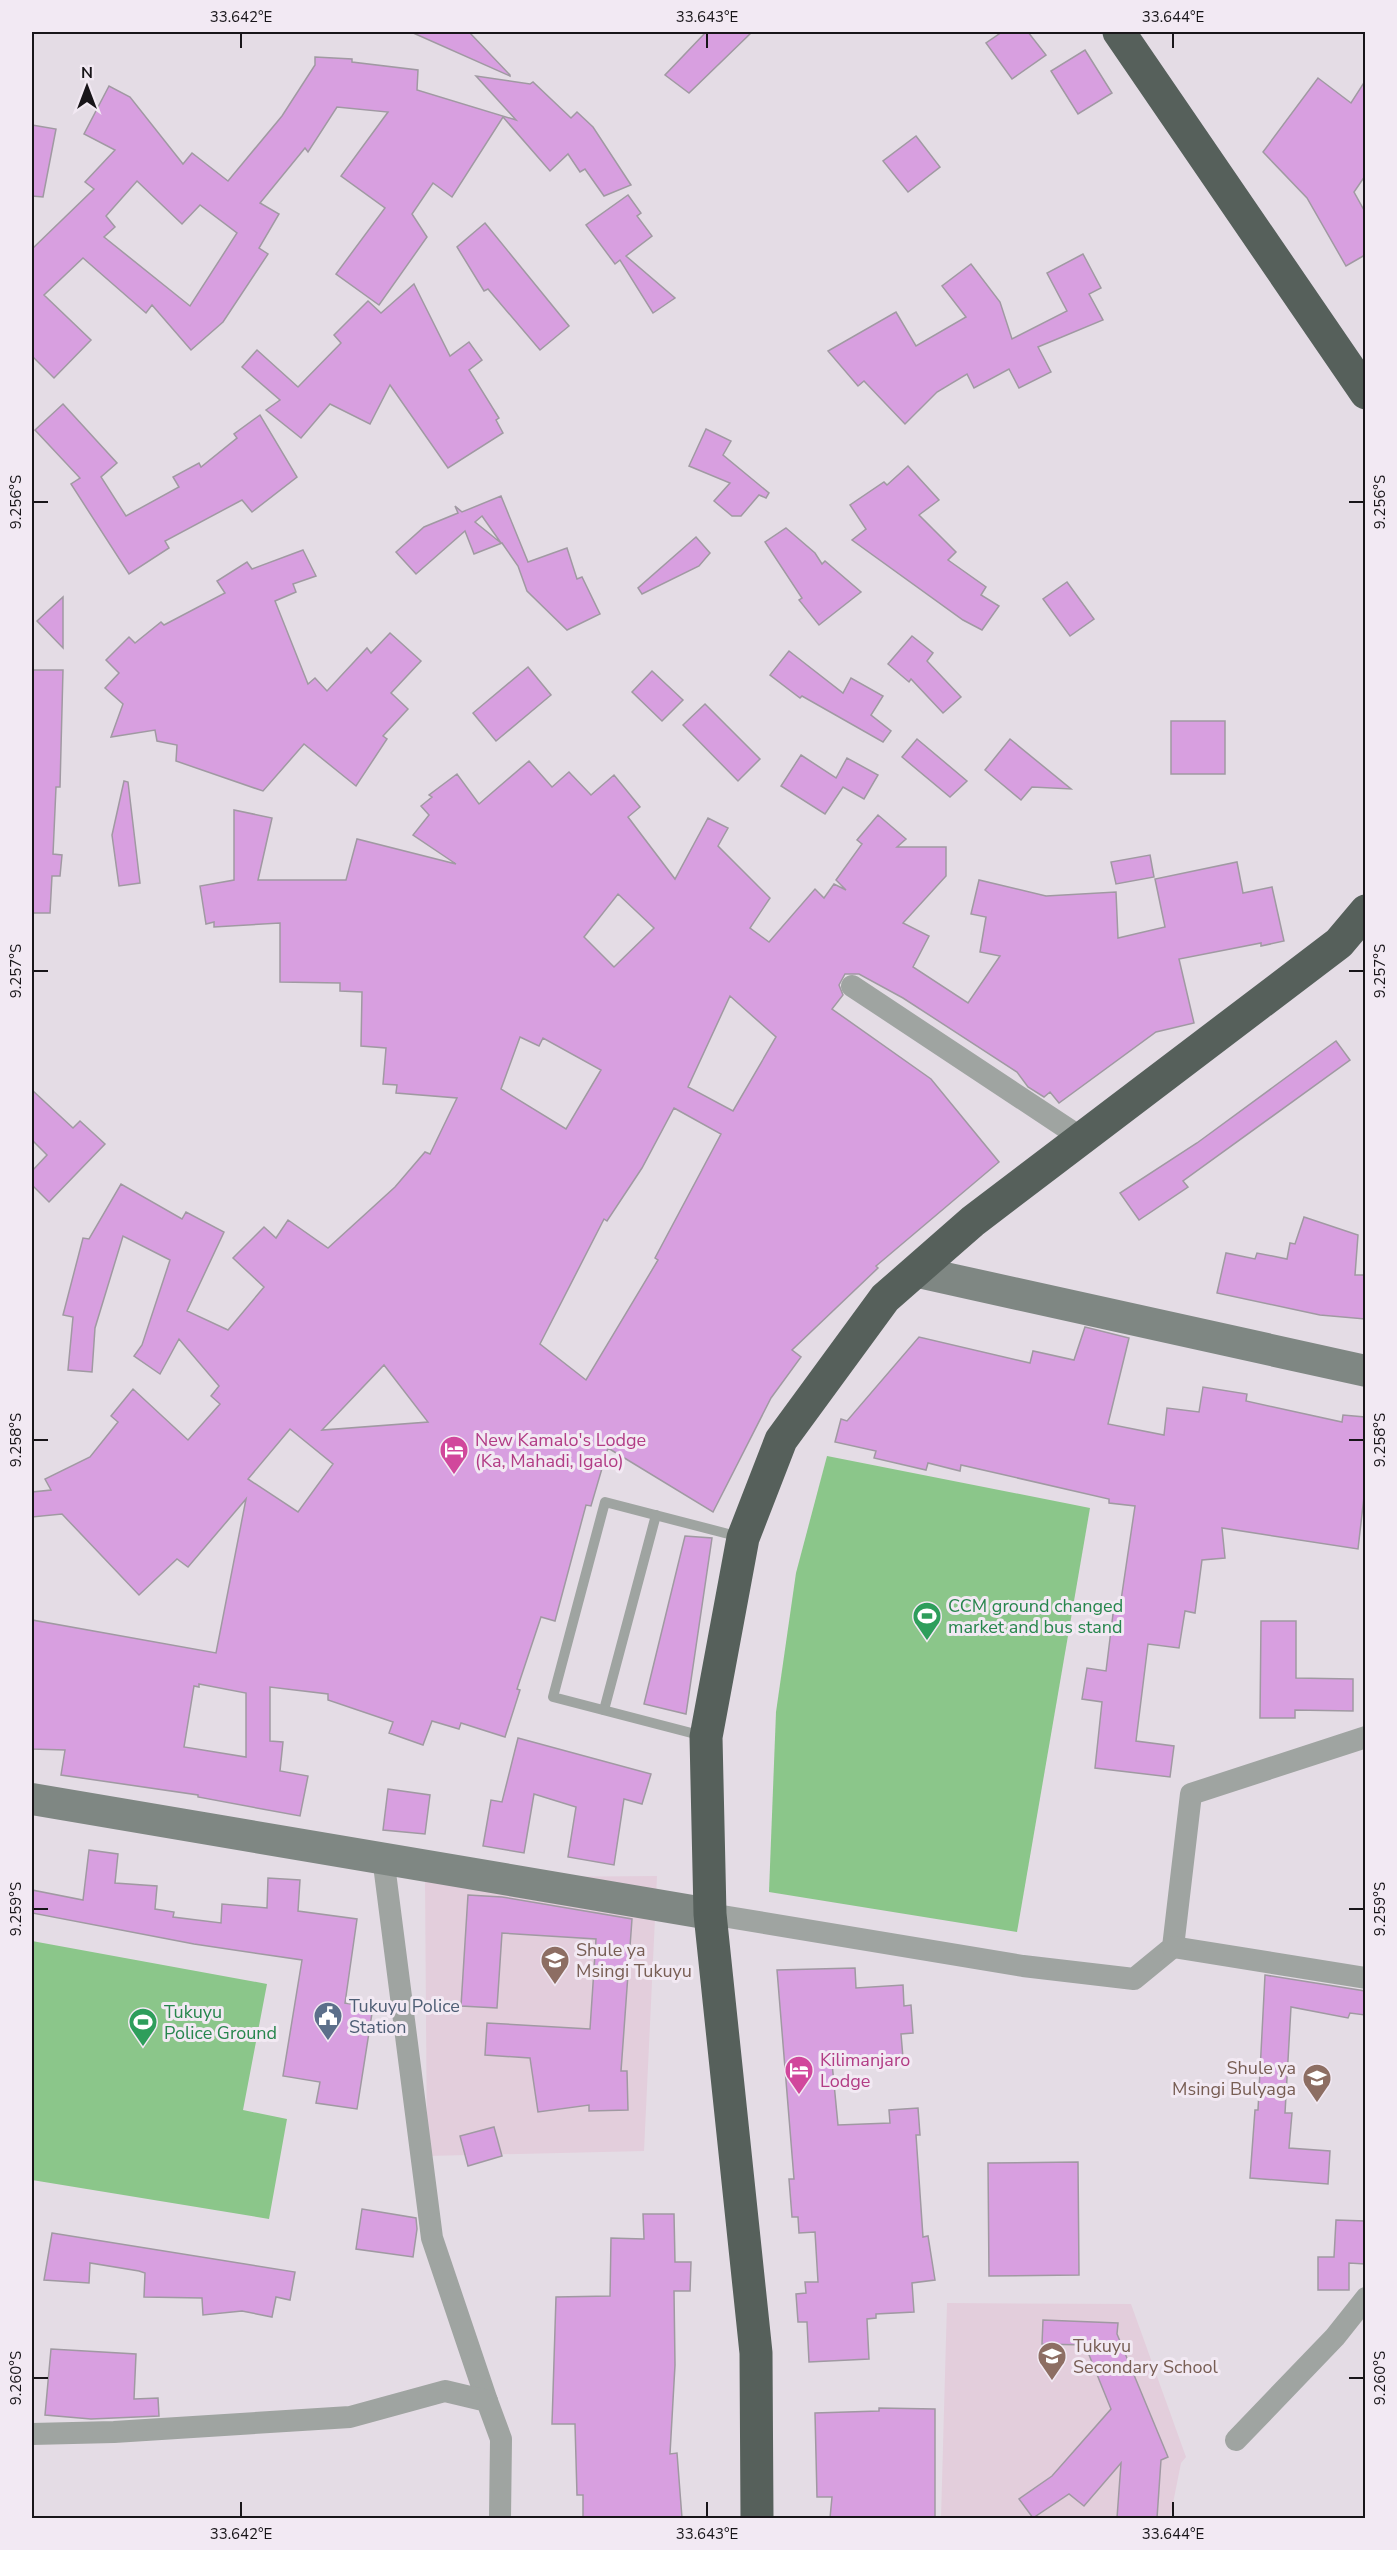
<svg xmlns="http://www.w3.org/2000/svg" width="1397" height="2550" font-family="'Nunito Sans',sans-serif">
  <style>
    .education { fill: #e3cedc }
    .grass { fill: #8bc68a }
    .building { fill: #d89fe0; stroke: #a099a2; stroke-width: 1.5; fill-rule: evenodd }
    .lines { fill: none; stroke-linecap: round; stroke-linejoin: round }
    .lane { stroke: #9fa4a1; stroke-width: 10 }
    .street { stroke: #9fa4a1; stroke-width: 22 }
    .secondary { stroke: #7f8783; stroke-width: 32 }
    .highway { stroke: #56605b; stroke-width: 33 }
    .ticks { fill: none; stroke: #181519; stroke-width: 2 }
    .labels { text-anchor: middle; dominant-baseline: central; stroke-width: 6; stroke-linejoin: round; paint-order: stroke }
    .hotel-label { font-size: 18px; fill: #b23c85; stroke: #f2e9f3; text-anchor: start }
    .leisure-label { font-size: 18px; fill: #27864d; stroke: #f2e9f3; text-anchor: start }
    .education-label { font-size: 18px; fill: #785e54; stroke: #f2e9f3; text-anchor: start }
    .service-label { font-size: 18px; fill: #4e5e75; stroke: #f2e9f3; text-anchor: start }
    .neatline { fill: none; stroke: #181519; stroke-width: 2 }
    .ticks-label { font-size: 15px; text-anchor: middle; fill: #181519 }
  </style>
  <rect width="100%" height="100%" fill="#e4dce5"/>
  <g class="education">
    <polygon points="657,1876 644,2151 427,2156 425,1878"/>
    <polygon points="947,2303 1131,2304 1186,2457 1181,2463 1170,2518 941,2518"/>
  </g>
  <g class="grass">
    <polygon points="827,1456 1090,1508 1017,1932 769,1892 776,1712 796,1573"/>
    <polygon points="32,1941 267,1984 243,2110 287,2119 269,2219 32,2180"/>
  </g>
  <g class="building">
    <polygon points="411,32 469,32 510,75 510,76"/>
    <polygon points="706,32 752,32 689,93 665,75"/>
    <polygon points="1002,32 1028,32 1046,55 1012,79 986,43"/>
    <polygon points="1085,50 1112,93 1078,114 1051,71"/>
    <path d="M315,57L352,59V62L418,70L417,90L516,120L476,76L530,84L533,82L571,118L577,112L593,127L631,185L604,196L585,169L580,172L568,154L550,171L503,117L452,197L433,183L412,214L427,237L379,305L336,274L385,208L341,176L388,112L337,107L308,152L305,148L260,203L279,214L259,248L268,254L223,322L191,350L152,305L146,313L83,258L44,295L91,340L54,378L32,356V249L94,189L85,182L115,150L84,134L109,86L130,97L183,164L192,153L228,181L282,116L315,65ZM137,181L182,224L200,205L237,233L190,306L104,237L115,227L106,216Z"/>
    <polygon points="1318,78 1351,103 1365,81 1365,176 1354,192 1365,212 1365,255 1346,266 1307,198 1263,152"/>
    <polygon points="32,125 56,129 43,197 32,196"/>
    <polygon points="916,136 940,167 908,192 883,161"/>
    <polygon points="628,195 641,213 637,216 652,236 626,256 675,298 653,313 620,260 615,264 586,225"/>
    <polygon points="485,223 569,326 540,350 488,289 484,291 457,247"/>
    <polygon points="1083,254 1101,288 1089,294 1103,320 1038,347 1051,372 1019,388 1009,369 974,388 967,374 937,392 905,424 864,381 858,386 828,351 896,312 916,346 966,317 942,286 971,264 1000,302 1012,339 1067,311 1047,273"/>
    <polygon points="414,284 450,356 469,342 482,360 469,370 499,418 496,420 503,433 448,468 390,385 370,424 330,404 301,438 266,410 280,400 242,367 257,350 298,387 341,343 334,335 368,301 381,313"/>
    <polygon points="63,404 117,463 101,477 126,516 179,487 173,477 199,463 201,467 237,438 234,434 260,415 297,477 252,512 242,500 165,541 169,548 129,574 71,484 80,478 35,430"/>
    <polygon points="706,429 731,441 723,455 769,493 766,498 759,495 741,516 732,516 714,501 730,483 689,466"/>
    <polygon points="908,466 939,500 919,515 956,552 948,560 986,587 981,595 999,606 982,630 963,620 852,540 866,529 850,505 884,482 887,485"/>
    <path d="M501,496L528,562L567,548L577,579L582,577L600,614L567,630L527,591L518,566L502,543L474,554L465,531L416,574L396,552L424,527L458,513L455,506L462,512ZM482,516L501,543L475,522Z"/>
    <polygon points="786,528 815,553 822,564 825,561 861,592 819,625 799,600 802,598 765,542"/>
    <polygon points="696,537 710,553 699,566 642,594 638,588"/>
    <polygon points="303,550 316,576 293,584 296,592 275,601 308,684 315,678 327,691 367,648 371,653 390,633 421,661 391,693 408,709 383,736 387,739 356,786 304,744 263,791 176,761 177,745 157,741 155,730 111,737 123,704 105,688 119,673 106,660 129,637 135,643 161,622 164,625 225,593 217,581 247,562 252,569"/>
    <polygon points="1067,582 1094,619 1070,636 1043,599"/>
    <polygon points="63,597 63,648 37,621"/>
    <polygon points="912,636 933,653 927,661 961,697 943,713 911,679 909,682 888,664"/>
    <polygon points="789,651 843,693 851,678 883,696 871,715 891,731 883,742 802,696 800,698 770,675"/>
    <polygon points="528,667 551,695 496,741 473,713"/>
    <polygon points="32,670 63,670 60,787 56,787 53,854 62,855 60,876 52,876 50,913 32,913"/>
    <polygon points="652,671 683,700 662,721 632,692"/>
    <polygon points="705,704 760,759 738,781 683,725"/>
    <rect x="1171" y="721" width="54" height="53"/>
    <polygon points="917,739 967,781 950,797 902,757"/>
    <polygon points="1010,739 1071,789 1032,787 1021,800 985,770"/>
    <polygon points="801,755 836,778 847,758 878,775 864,799 843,787 825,814 781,786"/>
    <path d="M529,761L552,787L569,772L591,795L614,775L640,807L628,817L675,879L708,818L728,828L718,846L770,898L750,928L769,942L815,889L824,898L834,884L846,890L836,880L862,844L857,840L878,815L906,839L897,847H946V876L903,923L929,936L913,967L968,1003L1000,956L980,952L986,917L971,914L979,880L1046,896L1116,892L1118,938L1165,927L1155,879L1237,862L1243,893L1272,887L1284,941L1261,946V943L1179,959L1194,1023L1156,1032L1059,1103L1050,1092L1044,1097L1028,1087L1017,1072L903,998L859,974H845L839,985L843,995L832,1009L931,1079L999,1162L876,1266L878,1268L792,1350L801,1357L771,1398L713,1512L608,1448L591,1506L586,1505L555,1621L541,1617L517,1689L520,1690L505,1737L461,1723L459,1729L432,1721L423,1745L389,1733L393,1722L328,1700V1694L270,1687V1741L283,1742L280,1771L308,1776L300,1816L198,1797V1795L61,1775L65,1750L32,1749V1620L216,1653L246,1499L188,1567L177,1559L139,1595L62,1514L32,1517V1492L51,1490L45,1479L90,1457L118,1422L111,1416L133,1389L188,1440L220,1404L211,1396L219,1386L179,1339L160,1374L134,1356L142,1345L170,1260L123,1236L95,1328L92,1372L68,1370L73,1317L63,1315L83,1238L89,1239L121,1184L182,1219L186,1212L224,1232L187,1311L228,1330L264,1287L233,1258L264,1227L276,1238L288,1220L328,1248L395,1187L425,1152L430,1154L457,1098L396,1093L397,1085L383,1084L386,1048L361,1046L362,992L340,991V983L280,982V923L214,927V922L206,924L200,886L234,880V810L272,818L258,880H346L357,839L456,864L413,835L429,815L421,806L432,797L429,795L457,774L479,804ZM618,894L654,928L614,967L584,937ZM730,996L776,1037L733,1111L688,1087ZM520,1037L539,1046L543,1038L601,1070L566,1129L501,1089ZM674,1108L721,1134L655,1258L658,1260L586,1380L540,1344L604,1219L607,1221L642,1168ZM384,1365L428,1422L322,1430ZM290,1429L333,1464L298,1512L248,1479ZM199,1684L246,1693V1757L184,1747L194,1686L199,1687Z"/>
    <polygon points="124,781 128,782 140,883 119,886 112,835"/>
    <polygon points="1150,855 1154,877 1116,884 1111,862"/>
    <polygon points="1336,1041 1350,1060 1183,1181 1188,1187 1139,1220 1120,1193 1197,1143"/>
    <polygon points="32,1090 73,1128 80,1121 105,1144 49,1202 32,1185 32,1171 47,1155 32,1140"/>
    <polygon points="1304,1217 1358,1235 1355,1275 1365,1275 1365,1319 1320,1315 1217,1293 1226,1253 1255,1259 1257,1253 1287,1259 1290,1243 1295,1244"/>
    <polygon points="1085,1327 1129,1338 1108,1424 1164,1435 1167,1408 1199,1412 1203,1387 1247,1394 1246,1401 1342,1422 1343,1415 1365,1417 1365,1488 1358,1549 1222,1528 1225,1558 1202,1560 1195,1613 1185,1611 1179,1648 1148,1644 1136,1741 1174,1746 1170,1777 1095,1768 1102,1702 1082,1699 1087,1668 1106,1671 1114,1606 1120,1607 1135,1506 1109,1503 1109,1499 961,1465 960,1471 928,1463 926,1470 874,1458 876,1451 835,1442 841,1419 847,1421 919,1337 1030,1363 1033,1351 1074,1360"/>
    <polygon points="685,1536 712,1538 686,1714 644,1704"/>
    <polygon points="1261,1621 1296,1621 1296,1678 1353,1679 1353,1711 1295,1710 1295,1718 1260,1718"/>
    <polygon points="518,1738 651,1774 642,1804 624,1799 614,1865 568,1857 576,1807 534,1794 524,1853 483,1846 491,1800 502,1802"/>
    <polygon points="388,1789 430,1795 425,1834 383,1830"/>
    <polygon points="89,1850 118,1854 115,1883 157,1886 155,1909 174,1912 173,1917 221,1923 222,1904 267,1908 268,1878 300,1880 298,1911 357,1919 345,2003 373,2007 357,2109 316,2103 320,2082 283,2076 302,1960 194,1944 32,1913 32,1890 83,1900"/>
    <polygon points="468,1895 502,1897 632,1919 621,2071 627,2071 628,2110 589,2111 589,2105 538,2112 530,2058 485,2055 487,2023 590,2029 596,1939 502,1933 497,2008 461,2006"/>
    <polygon points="855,1968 856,1988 903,1985 904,2006 911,2005 913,2033 901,2034 903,2058 832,2063 838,2125 890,2123 889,2110 918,2108 920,2135 916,2135 923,2237 928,2236 935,2280 912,2283 914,2312 876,2314 876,2318 867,2319 869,2359 809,2362 807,2322 798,2322 796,2294 806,2293 805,2282 818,2282 815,2232 799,2233 798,2217 792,2217 789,2179 794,2179 777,1970"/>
    <polygon points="1265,1975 1365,1991 1365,2015 1350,2013 1348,2018 1291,2007 1285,2113 1292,2113 1289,2148 1330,2151 1328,2184 1250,2178 1255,2110 1258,2110"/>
    <polygon points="494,2127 502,2156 468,2166 460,2136"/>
    <polygon points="1078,2162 1079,2275 989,2276 988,2163"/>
    <polygon points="362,2209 416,2218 417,2229 413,2257 356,2249"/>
    <polygon points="643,2214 674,2214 675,2262 691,2262 690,2291 674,2291 675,2365 670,2454 677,2453 682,2518 583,2518 583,2495 577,2495 575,2424 552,2424 556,2297 610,2296 611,2238 644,2239"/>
    <polygon points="1336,2220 1365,2221 1365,2264 1349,2263 1349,2290 1318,2290 1318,2257 1334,2257"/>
    <polygon points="52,2233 295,2272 290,2300 276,2297 272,2317 242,2311 203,2315 202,2298 144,2297 145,2273 139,2271 90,2263 89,2283 44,2280"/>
    <polygon points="1043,2320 1118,2323 1117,2334 1168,2457 1161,2460 1157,2518 1117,2518 1121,2463 1084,2506 1069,2494 1033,2518 1019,2499 1052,2476 1111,2409 1085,2345 1042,2344"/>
    <polygon points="51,2349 136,2354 134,2399 158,2398 159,2416 91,2419 45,2415"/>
    <polygon points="879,2408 935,2409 935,2518 830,2518 832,2497 817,2497 815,2413 879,2411"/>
  </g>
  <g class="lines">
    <g class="lane">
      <polyline points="604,1710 656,1515"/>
      <polyline points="703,1736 553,1697 605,1502 740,1537"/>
    </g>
    <g class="street">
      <polyline points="852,986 1080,1137"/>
      <polyline points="383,1857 432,2238 487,2401"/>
      <polyline points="710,1914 1023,1966 1134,1979 1173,1947 1191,1794 1366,1737"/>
      <polyline points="1173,1947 1366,1978"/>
      <polyline points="32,2434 114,2432 350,2417 445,2391 487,2401 501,2439 500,2518"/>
      <polyline points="1236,2440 1335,2337 1366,2298"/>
    </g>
    <g class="secondary">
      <polyline points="918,1272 1366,1371"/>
      <polyline points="32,1799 710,1914"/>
    </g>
    <g class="highway">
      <polyline points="1119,32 1366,393"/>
      <polyline points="757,2518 756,2353 710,1914 706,1737 743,1538 781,1440 885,1298 973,1221 1339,943 1366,911"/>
    </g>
  </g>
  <path class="ticks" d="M241,33V48M707,33V48M1173,33V48M33,502H48M1349,502H1364M33,971H48M1349,971H1364M33,1440H48M1349,1440H1364M33,1909H48M1349,1909H1364M33,2378H48M1349,2378H1364M241,2502V2517M707,2502V2517M1173,2502V2517"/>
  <defs>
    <g id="hotel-pin" transform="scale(1.5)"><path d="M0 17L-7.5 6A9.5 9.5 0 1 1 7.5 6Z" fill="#d1479c" stroke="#f2e9f3"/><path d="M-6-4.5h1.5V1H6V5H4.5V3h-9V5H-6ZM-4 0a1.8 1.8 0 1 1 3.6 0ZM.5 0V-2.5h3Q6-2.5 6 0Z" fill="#fff"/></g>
    <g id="stadium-pin" transform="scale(1.5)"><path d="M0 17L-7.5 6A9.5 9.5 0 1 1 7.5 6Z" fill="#2e9e5b" stroke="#f2e9f3"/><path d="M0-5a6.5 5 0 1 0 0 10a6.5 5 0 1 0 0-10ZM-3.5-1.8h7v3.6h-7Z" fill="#fff"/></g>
    <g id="school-pin" transform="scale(1.5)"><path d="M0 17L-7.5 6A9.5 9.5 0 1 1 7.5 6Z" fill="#8d6e63" stroke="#f2e9f3"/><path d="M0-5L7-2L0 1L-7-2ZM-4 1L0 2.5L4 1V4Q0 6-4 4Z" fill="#fff"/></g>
    <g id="civic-pin" transform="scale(1.5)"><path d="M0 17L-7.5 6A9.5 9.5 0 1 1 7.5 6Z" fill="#5c6f8a" stroke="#f2e9f3"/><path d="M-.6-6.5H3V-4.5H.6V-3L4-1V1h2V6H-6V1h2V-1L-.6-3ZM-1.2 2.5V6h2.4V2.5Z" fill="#fff"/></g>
  </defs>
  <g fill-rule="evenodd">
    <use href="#hotel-pin" x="454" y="1450"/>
    <use href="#stadium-pin" x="927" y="1616"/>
    <use href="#school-pin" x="555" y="1960"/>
    <use href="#civic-pin" x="328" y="2016"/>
    <use href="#stadium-pin" x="143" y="2022"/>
    <use href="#hotel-pin" x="799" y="2070"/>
    <use href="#school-pin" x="1317" y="2078"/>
    <use href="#school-pin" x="1052" y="2356"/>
  </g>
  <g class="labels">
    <g class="hotel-label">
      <text x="475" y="1440">New Kamalo's Lodge<tspan x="475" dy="21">(Ka, Mahadi, Igalo)</tspan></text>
      <text x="820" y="2060">Kilimanjaro<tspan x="820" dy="21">Lodge</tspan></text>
    </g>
    <g class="leisure-label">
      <text x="948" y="1606">CCM ground changed<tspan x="948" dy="21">market and bus stand</tspan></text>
      <text x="164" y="2012">Tukuyu<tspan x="164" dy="21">Police Ground</tspan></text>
    </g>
    <g class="education-label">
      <text x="576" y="1950">Shule ya<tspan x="576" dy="21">Msingi Tukuyu</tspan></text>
      <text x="1296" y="2068" text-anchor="end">Shule ya<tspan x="1296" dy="21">Msingi Bulyaga</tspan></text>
      <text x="1073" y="2346">Tukuyu<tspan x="1073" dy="21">Secondary School</tspan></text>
    </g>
    <g class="service-label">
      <text x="349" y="2006">Tukuyu Police<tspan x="349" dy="21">Station</tspan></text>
    </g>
  </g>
  <rect width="1397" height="2550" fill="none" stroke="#f2e9f3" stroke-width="66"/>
  <g transform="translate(87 87)" stroke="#f2e9f3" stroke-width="4.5" paint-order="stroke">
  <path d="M0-4.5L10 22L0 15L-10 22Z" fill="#181519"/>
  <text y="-9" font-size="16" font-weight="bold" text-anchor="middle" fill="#181519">N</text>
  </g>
  <rect x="33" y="33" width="1331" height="2484" class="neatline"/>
  <g class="ticks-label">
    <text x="241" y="22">33.642°E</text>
    <text x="707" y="22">33.643°E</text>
    <text x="1173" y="22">33.644°E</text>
    <text transform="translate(16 502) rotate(-90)" y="5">9.256°S</text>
    <text transform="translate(1380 502) rotate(-90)" y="5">9.256°S</text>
    <text transform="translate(16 971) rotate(-90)" y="5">9.257°S</text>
    <text transform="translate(1380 971) rotate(-90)" y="5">9.257°S</text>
    <text transform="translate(16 1440) rotate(-90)" y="5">9.258°S</text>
    <text transform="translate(1380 1440) rotate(-90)" y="5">9.258°S</text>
    <text transform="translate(16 1909) rotate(-90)" y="5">9.259°S</text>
    <text transform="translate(1380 1909) rotate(-90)" y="5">9.259°S</text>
    <text transform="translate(16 2378) rotate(-90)" y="5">9.260°S</text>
    <text transform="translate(1380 2378) rotate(-90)" y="5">9.260°S</text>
    <text x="241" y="2539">33.642°E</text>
    <text x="707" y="2539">33.643°E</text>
    <text x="1173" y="2539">33.644°E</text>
  </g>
</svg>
